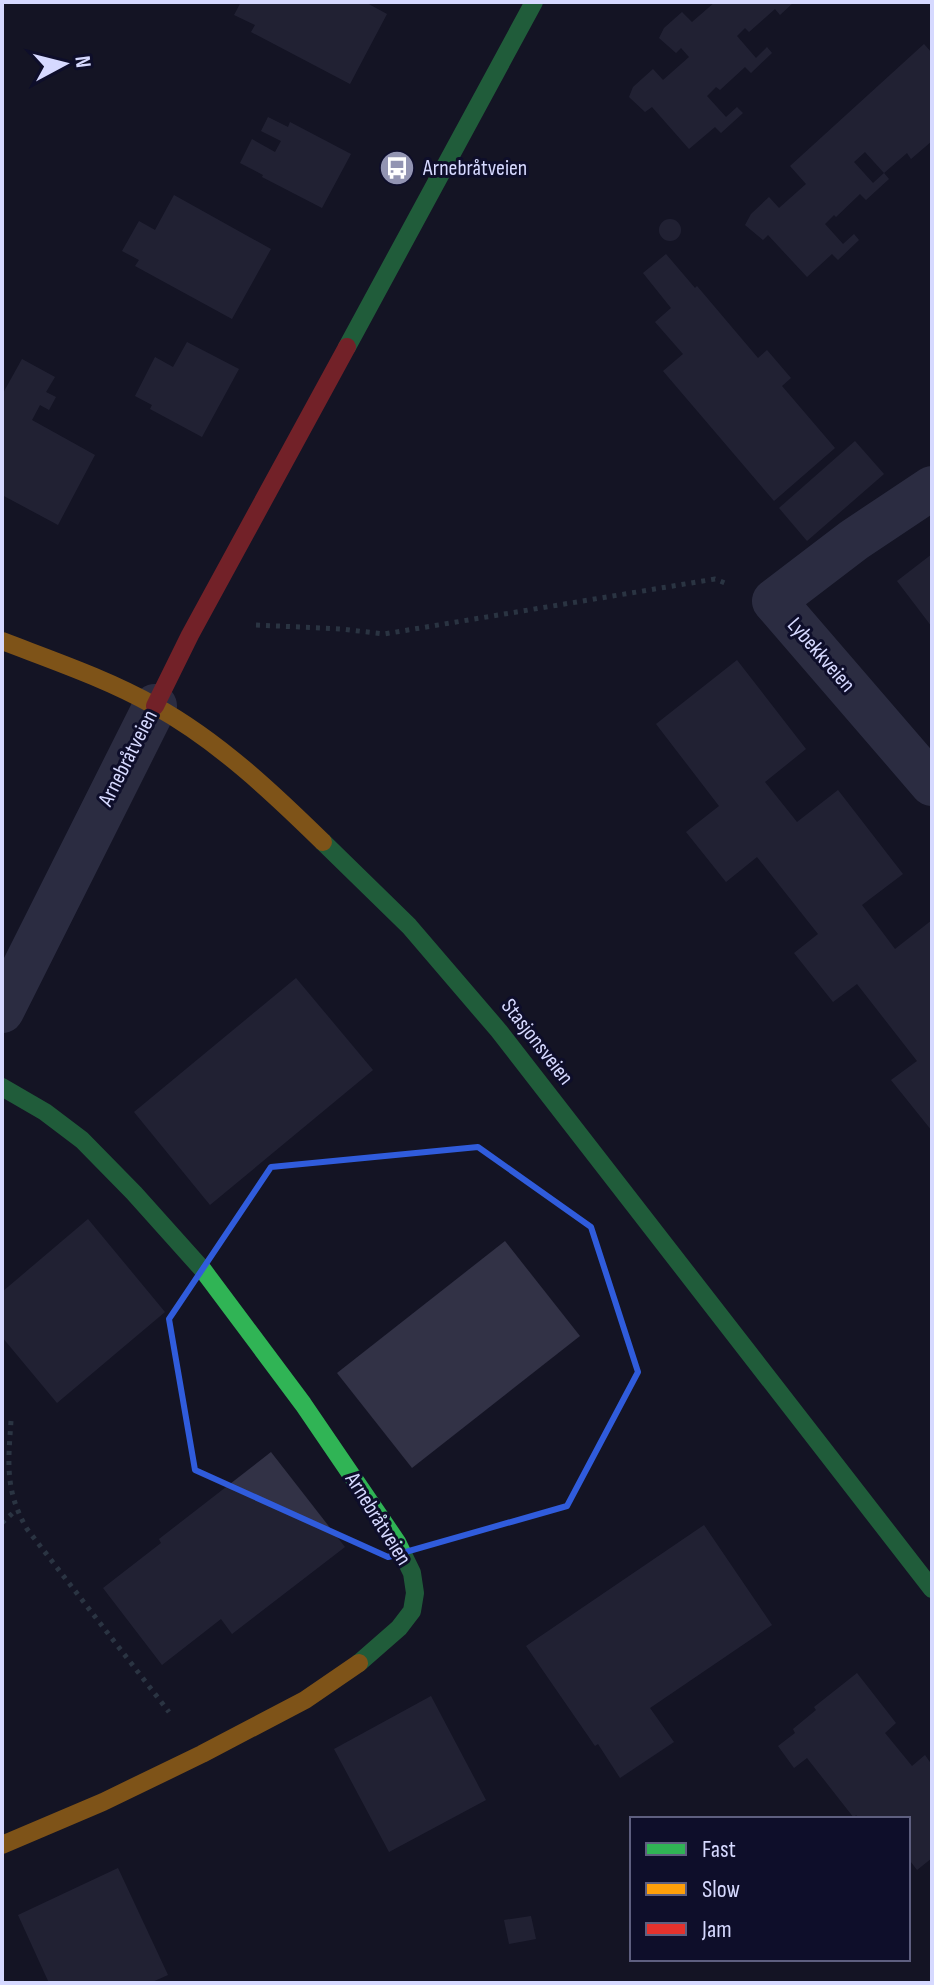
<svg xmlns="http://www.w3.org/2000/svg" width="934" height="1985" font-family="'Sofia Sans Condensed',sans-serif">
  <style>
    .building { fill: #323246 }
    .lines { fill: none; stroke-linecap: round; stroke-linejoin: round }
    .path { stroke: #465b67; stroke-width: 5; stroke-dasharray: 4 6; stroke-linecap: butt }
    .street { stroke: #484b65; stroke-width: 44 }
    .fast { stroke: #30b455; stroke-width: 18 }
    .slow { stroke: #ff9f0a; stroke-width: 18 }
    .jam { stroke: #e5322d; stroke-width: 18 }
    .marked { fill: none; stroke: #305cdc; stroke-width: 6; stroke-linejoin: round }
    .labels { text-anchor: middle; dominant-baseline: central; stroke-width: 6; stroke-linejoin: round; paint-order: stroke }
    .poi-label { font-size: 22px; fill: #d6d9ff; stroke: #0e0e2a; text-anchor: start }
    .street-label { font-size: 22px; fill: #d6d9ff; stroke: #0e0e2a }
  </style>
  <rect width="100%" height="100%" fill="#141424"/>
  <g class="building">
    <polygon points="241,2 365,2 387,14 350,84 251,32 255,25 234,15"/>
    <polygon points="715,2 794,2 780,15 775,9 749,32 745,28 737,36 756,58 767,47 772,53 751,73 745,67 720,90 716,87 707,96 726,117 737,107 743,113 721,133 715,127 689,149 652,107 645,112 629,97 633,87 653,69 663,80 689,57 681,48 676,53 659,38 664,28 682,12 692,22"/>
    <polygon points="924,44 932,53 932,130 930,132 932,135 932,141 911,159 907,153 884,173 865,152 854,162 873,183 884,173 889,179 866,200 860,194 836,217 834,215 825,224 843,244 854,234 859,240 838,260 832,254 807,277 768,235 763,240 745,225 751,214 769,197 779,208 806,184 790,166"/>
    <polygon points="268,117 288,127 290,122 351,154 322,208 262,177 263,175 240,163 252,139 275,152 281,141 261,131"/>
    <polygon points="174,195 271,249 232,319 135,266 139,260 122,251 139,221 155,230"/>
    <circle cx="670" cy="230" r="11"/>
    <polygon points="666,254 695,288 697,286 758,358 767,350 791,378 782,386 835,448 774,501 663,371 683,354 655,322 671,308 643,273"/>
    <polygon points="187,342 239,369 202,437 150,409 152,405 135,396 155,357 173,367"/>
    <polygon points="22,359 55,377 46,392 56,397 49,410 40,405 32,420 95,455 58,525 2,495 2,395"/>
    <polygon points="855,441 884,474 807,541 779,508"/>
    <polygon points="932,554 932,627 897,581"/>
    <polygon points="737,660 806,749 765,782 797,822 838,790 903,874 862,905 895,949 932,920 932,1131 891,1080 917,1061 857,984 833,1002 794,953 818,934 757,857 726,882 686,832 719,806 656,724"/>
    <polygon points="296,978 373,1070 210,1205 134,1112"/>
    <polygon points="88,1219 165,1312 57,1403 2,1337 2,1292"/>
    <polygon points="505,1241 580,1336 412,1468 337,1373"/>
    <polygon points="271,1452 345,1547 232,1634 221,1619 162,1665 103,1588 161,1543 159,1539"/>
    <polygon points="704,1525 772,1625 650,1708 674,1742 620,1778 598,1744 595,1746 526,1646"/>
    <polygon points="857,1673 896,1723 885,1733 912,1766 925,1755 932,1765 932,1858 917,1870 908,1858 908,1819 860,1819 856,1815 854,1818 807,1758 794,1768 778,1746 795,1733 793,1729 816,1710 814,1707"/>
    <polygon points="431,1696 486,1800 389,1852 334,1749"/>
    <polygon points="118,1868 168,1975 150,1983 49,1983 18,1915"/>
    <polygon points="531,1916 536,1939 509,1944 504,1920"/>
  </g>
  <g class="lines">
    <g class="path">
      <polyline points="256,625 342,629 384,634 715,579 725,583"/>
      <path d="M11,1421C8,1464 5,1491 27,1529L169,1712"/>
      <polyline points="2,1523 16,1510"/>
    </g>
    <g class="street">
      <polyline points="932,488 854,540 774,601 932,784"/>
      <polyline points="2,1011 155,706"/>
    </g>
    <g class="fast">
      <polyline points="347,347 534,2"/>
      <polyline points="323,842 409,926 499,1031 932,1589"/>
      <polyline points="2,1087 45,1112 82,1140 134,1193 203,1270 303,1404 397,1542 412,1573 415,1593 412,1611 399,1628 359,1663"/>
    </g>
    <g class="slow">
      <path d="M2,641C54,661 107,679 155,706C218,741 272,792 323,842"/>
      <polyline points="2,1845 103,1802 202,1754 305,1700 359,1663"/>
    </g>
    <polyline class="jam" points="155,706 190,635 347,347"/>
  </g>
  <path d="M0 0H934V1985H0ZM478,1147L591,1227L638,1372L567,1506L388,1557L195,1470L169,1319L271,1167Z" fill="#141424" fill-opacity=".55" fill-rule="evenodd"/>
  <path class="marked" d="M478,1147L591,1227L638,1372L567,1506L388,1557L195,1470L169,1319L271,1167Z"/>
  <defs>
    <g id="bus-disc" transform="scale(1.8)"><circle r="9.5" fill="#9294b2" stroke="#0e0e2a"/><path d="M-5-6H5V4H4V6H2V4H-2V6H-4V4H-5ZM-3.5-4V0h7V-4ZM-3.5 1.2v1.5H-2V1.2ZM2 1.2v1.5H3.5V1.2Z" fill="#fff"/></g>
  </defs>
  <g fill-rule="evenodd">
    <use href="#bus-disc" x="397" y="168"/>
  </g>
  <g class="labels">
    <g class="poi-label">
      <text x="423" y="168">Arnebråtveien</text>
    </g>
    <g class="street-label">
      <text transform="translate(821 655) rotate(49)">Lybekkveien</text>
      <text transform="translate(128 758) rotate(-63)">Arnebråtveien</text>
      <text transform="translate(537 1042) rotate(52)">Stasjonsveien</text>
      <text transform="translate(378 1519) rotate(58)">Arnebråtveien</text>
    </g>
  </g>
  <rect width="934" height="1985" fill="none" stroke="#d6d9ff" stroke-width="8"/>
  <rect x="630" y="1817" width="280" height="144" fill="#0e0e2a" stroke="#5e5f7f" stroke-width="2"/>
  <rect x="646" y="1843" width="40" height="12" fill="#30b455" stroke="#5e5f7f" stroke-width="2"/>
  <text x="702" y="1857" font-size="24" fill="#d6d9ff">Fast</text>
  <rect x="646" y="1883" width="40" height="12" fill="#ff9f0a" stroke="#5e5f7f" stroke-width="2"/>
  <text x="702" y="1897" font-size="24" fill="#d6d9ff">Slow</text>
  <rect x="646" y="1923" width="40" height="12" fill="#e5322d" stroke="#5e5f7f" stroke-width="2"/>
  <text x="702" y="1937" font-size="24" fill="#d6d9ff">Jam</text>
  <g transform="translate(64 64) rotate(83)" stroke="#0e0e2a" stroke-width="6" paint-order="stroke">
  <path d="M0-6L14 30L0 20L-14 30Z" fill="#d6d9ff"/>
  <text y="-12" font-size="22" font-weight="bold" text-anchor="middle" fill="#d6d9ff">N</text>
  </g>
</svg>
